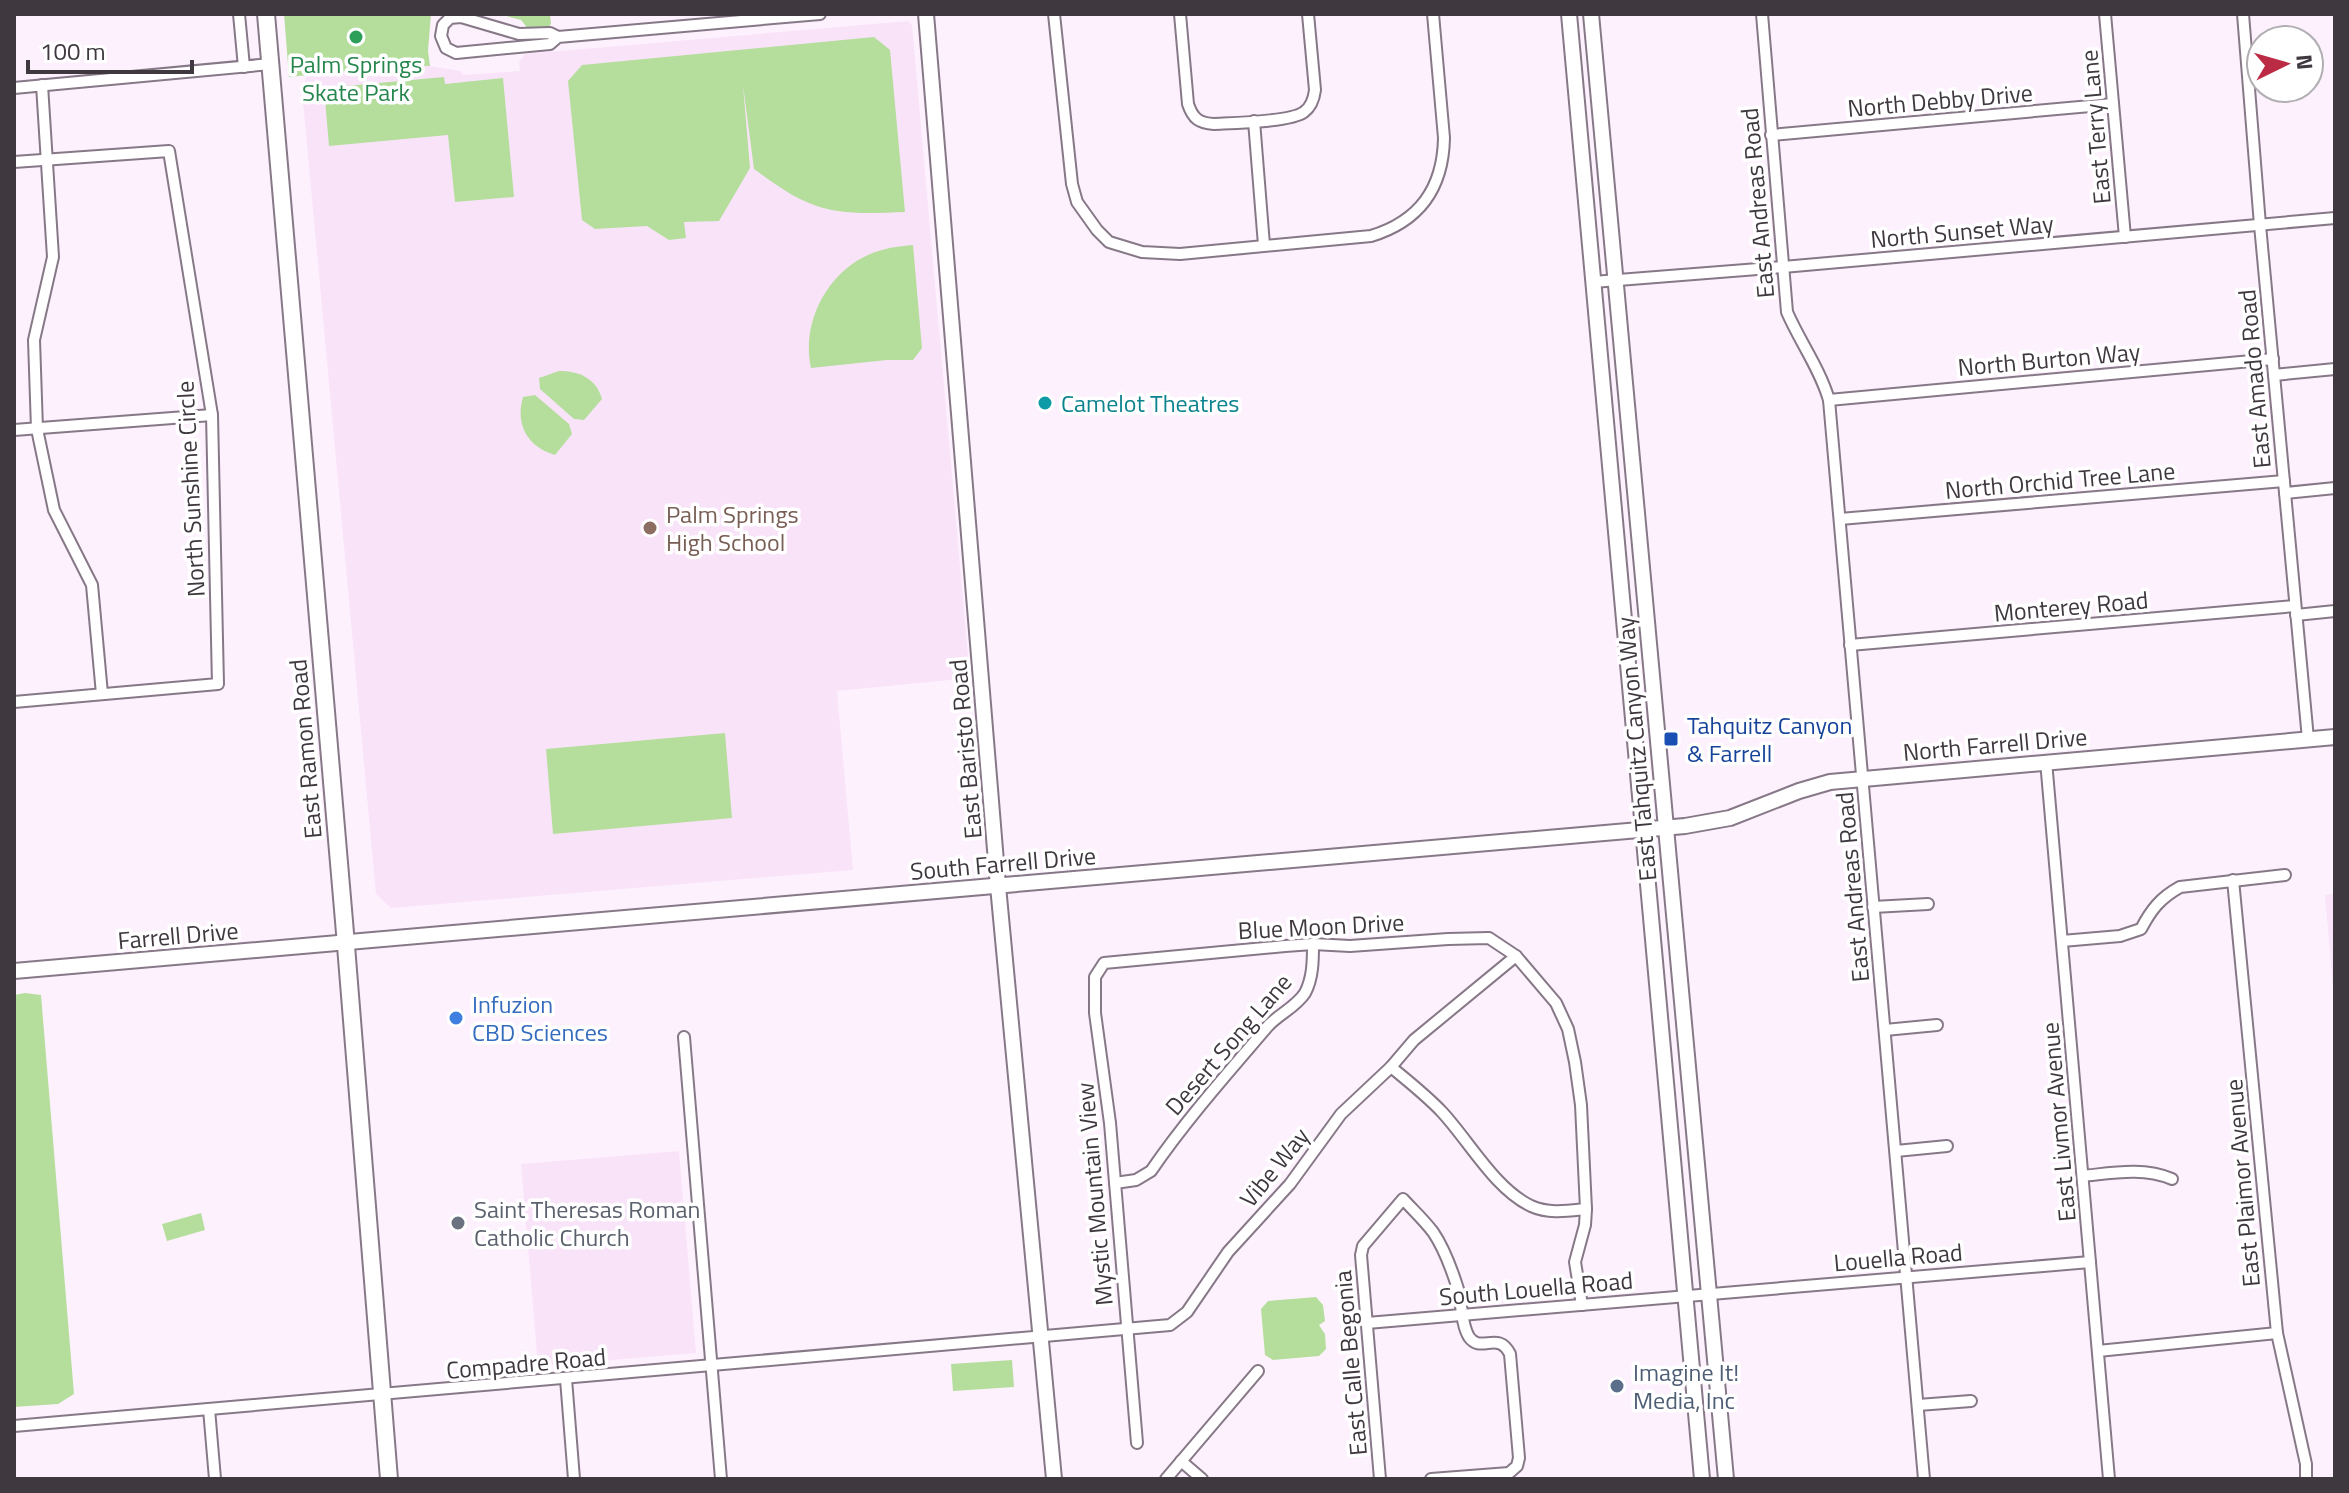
<svg xmlns="http://www.w3.org/2000/svg" width="2349" height="1493" font-family="'Titillium Web',sans-serif">
  <style>
    .built { fill: #f9e3f9 }
    .green { fill: #b5de9d }
    .lines { fill: none; stroke-linecap: round; stroke-linejoin: round }
    .street-casing { stroke: #877887; stroke-width: 14 }
    .secondary-casing { stroke: #877887; stroke-width: 18 }
    .primary-casing { stroke: #877887; stroke-width: 20 }
    .street { stroke: #fff; stroke-width: 10 }
    .secondary { stroke: #fff; stroke-width: 14 }
    .primary { stroke: #fff; stroke-width: 16 }
    .leisure-dot { fill: #2e9e5b; stroke: #fff; stroke-width: 3 }
    .culture-dot { fill: #0f9aa8; stroke: #fff; stroke-width: 3 }
    .education-dot { fill: #8d6e63; stroke: #fff; stroke-width: 3 }
    .transit-dot { fill: #1a4fb4; stroke: #fff; stroke-width: 3 }
    .shop-dot { fill: #3f7fe0; stroke: #fff; stroke-width: 3 }
    .worship-dot { fill: #6b7280; stroke: #fff; stroke-width: 3 }
    .service-dot { fill: #5c6f8a; stroke: #fff; stroke-width: 3 }
    .labels { text-anchor: middle; dominant-baseline: central; stroke-width: 7; stroke-linejoin: round; paint-order: stroke }
    .leisure-label { font-size: 24px; fill: #27864d; stroke: #fff }
    .street-label { font-size: 24px; fill: #3f383f; stroke: #fff }
    .culture-label { font-size: 24px; fill: #0d838f; stroke: #fff; text-anchor: start }
    .education-label { font-size: 24px; fill: #785e54; stroke: #fff; text-anchor: start }
    .transit-label { font-size: 24px; fill: #164399; stroke: #fff; text-anchor: start }
    .shop-label { font-size: 24px; fill: #366cbe; stroke: #fff; text-anchor: start }
    .worship-label { font-size: 24px; fill: #5b616d; stroke: #fff; text-anchor: start }
    .service-label { font-size: 24px; fill: #4e5e75; stroke: #fff; text-anchor: start }
  </style>
  <rect width="100%" height="100%" fill="#fef1fe"/>
  <g class="built">
    <polygon points="908,21 912,25 970,678 837,691 853,870 391,908 376,894 302,90 307,74 403,65 430,66 461,71 463,75 520,71 519,62 525,54"/>
    <polygon points="2335,894 2335,1010 2325,895"/>
    <polygon points="679,1151 696,1353 538,1366 521,1164"/>
  </g>
  <g class="green">
    <polygon points="284,14 431,14 428,51 430,66 403,65 289,77"/>
    <polygon points="499,14 550,14 551,24 547,29 529,30 521,20"/>
    <path d="M874,37L890,50L905,212C874,213 838,216 809,203C789,195 771,181 754,169L743,85L750,168L719,221L684,222L686,238L669,240L647,226L595,229L582,220L568,81L582,65Z"/>
    <polygon points="444,77 445,84 503,78 514,197 455,202 448,135 329,146 324,88"/>
    <path d="M913,245L922,348L913,360H887L811,368C800,319 832,263 882,250C892,247 903,246 913,245Z"/>
    <path d="M559,371C579,371 596,378 602,399L584,420L574,419L540,389L539,378Z"/>
    <path d="M535,395L569,424L572,434L555,455C527,447 515,424 523,397Z"/>
    <polygon points="725,733 732,818 553,834 546,749"/>
    <polygon points="25,993 41,995 74,1394 58,1404 14,1407 14,995"/>
    <polygon points="201,1213 205,1230 167,1241 162,1224"/>
    <polygon points="1316,1297 1323,1305 1325,1321 1319,1325 1325,1334 1326,1349 1319,1356 1273,1360 1265,1355 1261,1309 1268,1301"/>
    <polygon points="1012,1360 1014,1387 953,1391 951,1364"/>
  </g>
  <g class="lines">
    <g class="street-casing">
      <g id="street">
        <polyline points="239,14 244,67"/>
        <path d="M1054,14L1072,184L1077,202L1097,230L1109,242L1142,252L1180,254L1371,236C1420,221 1443,188 1444,138L1433,14"/>
        <path d="M1180,14L1188,104C1193,119 1199,123 1214,124C1233,123 1291,122 1304,112C1311,107 1314,98 1315,90L1308,14"/>
        <path d="M1762,14L1787,312C1800,342 1820,369 1829,400L1924,1479"/>
        <polyline points="2105,14 2125,237"/>
        <polyline points="2243,14 2260,225 2308,739"/>
        <polyline points="558,37 550,44 456,53 446,48 441,36 443,25 450,18 461,17 519,34 550,33 558,37 820,14"/>
        <polyline points="42,85 53,257 34,340 37,429 54,510 92,585 102,694"/>
        <polyline points="14,88 271,64"/>
        <polyline points="1254,121 1264,245"/>
        <polyline points="1771,135 2113,104"/>
        <polyline points="14,162 169,151 212,415 218,684 14,702"/>
        <polyline points="1593,282 1783,267 2335,218"/>
        <polyline points="2274,375 2335,369"/>
        <polyline points="1829,400 2273,359"/>
        <polyline points="14,430 212,415"/>
        <polyline points="2285,493 2335,488"/>
        <polyline points="1840,519 2284,481"/>
        <polyline points="2296,615 2335,611"/>
        <polyline points="1850,645 2295,606"/>
        <polyline points="2046,761 2109,1479"/>
        <polyline points="2233,880 2277,1333 2306,1464 2306,1479"/>
        <polyline points="1873,907 1928,904"/>
        <path d="M2062,941L2120,936L2141,929C2151,910 2160,898 2180,887L2285,875"/>
        <polyline points="1885,1030 1937,1025"/>
        <polyline points="684,1037 721,1479"/>
        <path d="M1391,1067C1408,1081 1427,1096 1442,1112C1469,1141 1495,1189 1531,1206C1549,1214 1567,1211 1586,1209"/>
        <polyline points="1896,1151 1947,1146"/>
        <path d="M2083,1176C2113,1173 2143,1167 2172,1179"/>
        <path d="M1115,1183L1136,1180L1151,1171C1186,1120 1227,1074 1268,1026C1279,1014 1296,1007 1305,993C1313,978 1313,960 1313,944"/>
        <polyline points="1367,1323 2090,1262"/>
        <polyline points="2098,1351 2277,1333"/>
        <polyline points="566,1379 574,1479"/>
        <polyline points="1918,1405 1971,1401"/>
        <polyline points="209,1409 215,1479"/>
        <polyline points="14,1426 1170,1325 1187,1312 1228,1252 1290,1184 1341,1114 1391,1067 1414,1040 1516,956"/>
        <polyline points="1137,1443 1110,1123 1095,1013 1095,977 1104,963 1285,946 1313,944 1350,946 1448,939 1489,938 1516,956 1556,1003 1568,1029 1575,1062 1581,1105 1586,1209 1585,1225 1575,1262 1582,1305"/>
        <polyline points="1181,1461 1202,1479"/>
        <polyline points="1166,1479 1258,1371"/>
        <path d="M1380,1479L1361,1255L1363,1246L1403,1199C1413,1210 1424,1220 1433,1232C1444,1248 1452,1270 1458,1289C1462,1303 1461,1324 1469,1337C1481,1354 1498,1330 1510,1354L1519,1458L1517,1466L1509,1473L1431,1479"/>
      </g>
    </g>
    <g class="secondary-casing">
      <g id="secondary">
        <polyline points="926,14 998,886 1054,1479"/>
        <polyline points="1569,14 1702,1479"/>
        <polyline points="1591,14 1726,1479"/>
        <polyline points="14,971 1685,826 1730,818 1799,791 1830,782 2335,737"/>
      </g>
    </g>
    <g class="primary-casing">
      <polyline id="primary" points="266,14 344,921 389,1479"/>
    </g>
    <use href="#street" class="street"/>
    <use href="#secondary" class="secondary"/>
    <use href="#primary" class="primary"/>
  </g>
  <circle class="leisure-dot" cx="356" cy="37" r="8"/>
  <circle class="culture-dot" cx="1045" cy="403" r="8"/>
  <circle class="education-dot" cx="650" cy="528" r="8"/>
  <rect class="transit-dot" x="1663" y="731" width="16" height="16" rx="4"/>
  <circle class="shop-dot" cx="456" cy="1018" r="8"/>
  <circle class="worship-dot" cx="458" cy="1223" r="8"/>
  <circle class="service-dot" cx="1617" cy="1386" r="8"/>
  <g class="labels">
    <g class="leisure-label">
      <text x="356" y="64">Palm Springs<tspan x="356" dy="28">Skate Park</tspan></text>
    </g>
    <g class="street-label">
      <text transform="translate(1940 100) rotate(-5)">North Debby Drive</text>
      <text transform="translate(2095 127) rotate(-95)">East Terry Lane</text>
      <text transform="translate(1757 203) rotate(-95)">East Andreas Road</text>
      <text transform="translate(1962 231) rotate(-5)">North Sunset Way</text>
      <text transform="translate(2049 359) rotate(-5)">North Burton Way</text>
      <text transform="translate(2254 379) rotate(-95)">East Amado Road</text>
      <text transform="translate(2060 480) rotate(-5)">North Orchid Tree Lane</text>
      <text transform="translate(190 489) rotate(-93)">North Sunshine Circle</text>
      <text transform="translate(2071 606) rotate(-5)">Monterey Road</text>
      <text transform="translate(1995 744) rotate(-5)">North Farrell Drive</text>
      <text transform="translate(305 749) rotate(-95)">East Ramon Road</text>
      <text transform="translate(965 749) rotate(-95)">East Baristo Road</text>
      <text transform="translate(1636 749) rotate(-95)">East Tahquitz Canyon Way</text>
      <text transform="translate(1003 863) rotate(-5)">South Farrell Drive</text>
      <text transform="translate(1852 887) rotate(-95)">East Andreas Road</text>
      <text transform="translate(1321 926) rotate(-3)">Blue Moon Drive</text>
      <text transform="translate(178 935) rotate(-5)">Farrell Drive</text>
      <text transform="translate(1228 1044) rotate(-49)">Desert Song Lane</text>
      <text transform="translate(2058 1122) rotate(-95)">East Livmor Avenue</text>
      <text transform="translate(1274 1167) rotate(-51)">Vibe Way</text>
      <text transform="translate(2242 1183) rotate(-95)">East Plaimor Avenue</text>
      <text transform="translate(1094 1194) rotate(-95)">Mystic Mountain View</text>
      <text transform="translate(1898 1257) rotate(-5)">Louella Road</text>
      <text transform="translate(1536 1288) rotate(-5)">South Louella Road</text>
      <text transform="translate(526 1363) rotate(-5)">Compadre Road</text>
      <text transform="translate(1350 1363) rotate(-95)">East Calle Begonia</text>
    </g>
    <g class="culture-label">
      <text x="1061" y="403">Camelot Theatres</text>
    </g>
    <g class="education-label">
      <text x="666" y="514">Palm Springs<tspan x="666" dy="28">High School</tspan></text>
    </g>
    <g class="transit-label">
      <text x="1687" y="725">Tahquitz Canyon<tspan x="1687" dy="28">&amp; Farrell</tspan></text>
    </g>
    <g class="shop-label">
      <text x="472" y="1004">Infuzion<tspan x="472" dy="28">CBD Sciences</tspan></text>
    </g>
    <g class="worship-label">
      <text x="474" y="1209">Saint Theresas Roman<tspan x="474" dy="28">Catholic Church</tspan></text>
    </g>
    <g class="service-label">
      <text x="1633" y="1372">Imagine It!<tspan x="1633" dy="28">Media, Inc</tspan></text>
    </g>
  </g>
  <rect width="2349" height="1493" fill="none" stroke="#3f383f" stroke-width="32"/>
  <g transform="translate(2285 64) rotate(85)"><circle r="38" fill="#ffffff" stroke="#b2afb2" stroke-width="2"/>
  <path d="M0-6L14 30L0 20L-14 30Z" fill="#bc2b44"/>
  <text y="-12" font-size="22" font-weight="bold" text-anchor="middle" fill="#3f383f">N</text>
  </g>
  <path d="M28 60v12h164v-12" fill="none" stroke="#3f383f" stroke-width="4"/>
  <text x="40" y="60" font-size="24" fill="#3f383f" stroke="#ffffff" stroke-width="6" paint-order="stroke">100 m</text>
</svg>
